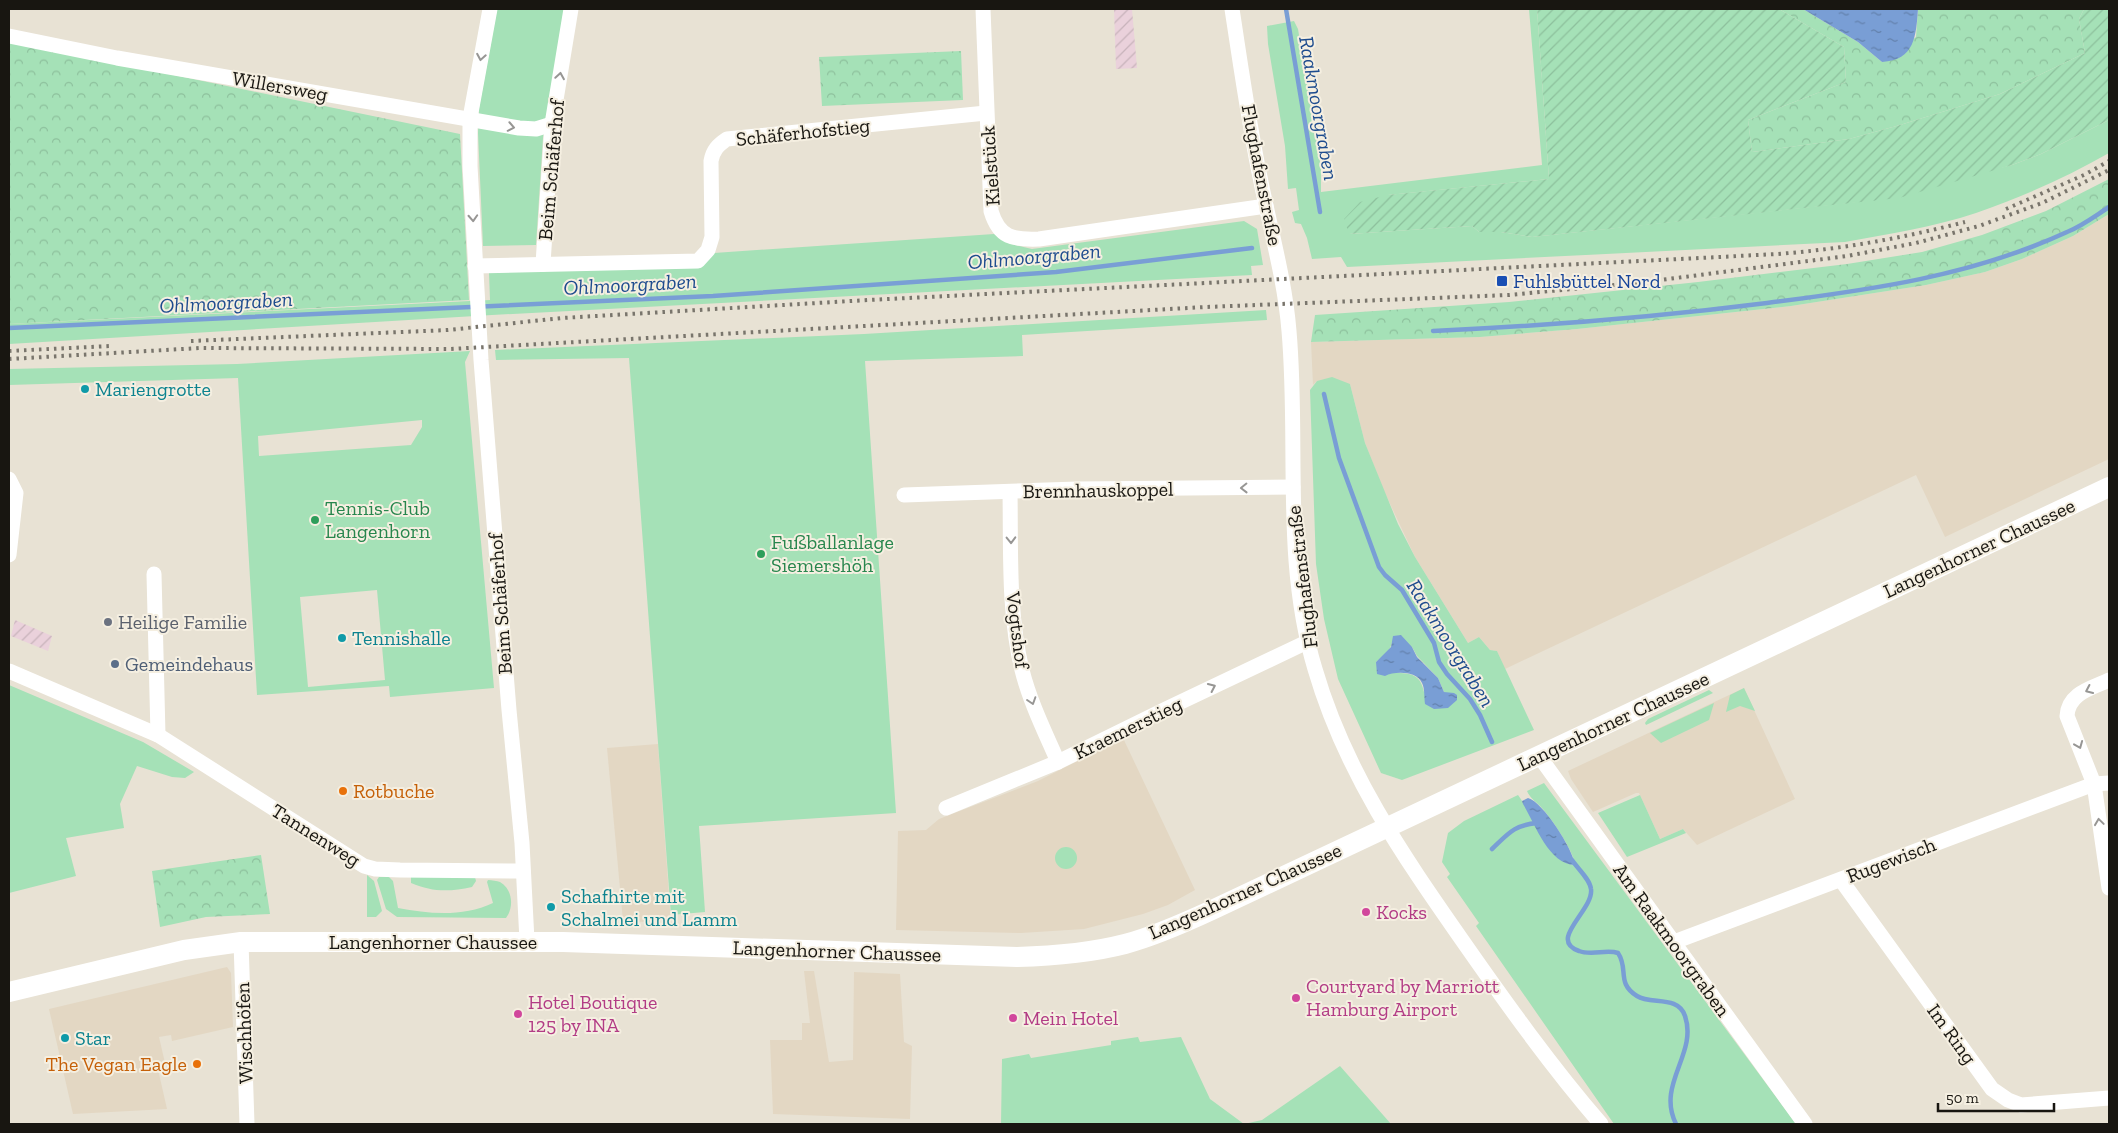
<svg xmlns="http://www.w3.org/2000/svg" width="2118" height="1133" font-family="'Zilla Slab',serif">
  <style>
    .commercial { fill: #e3d7c3 }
    .industrial { fill: url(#industrial-furrows) }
    .grass { fill: #a5e1b7; fill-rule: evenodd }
    .park { fill: url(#park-crowns) }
    .garden { fill: url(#garden-furrows) }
    .water { fill: url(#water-ripples) }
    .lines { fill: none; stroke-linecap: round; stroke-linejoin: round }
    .stream { stroke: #799ed5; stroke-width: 4.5 }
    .minor { stroke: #fff; stroke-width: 15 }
    .major { stroke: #fff; stroke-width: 20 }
    .rail { stroke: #79756c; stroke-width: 4; stroke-dasharray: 2.5 5; stroke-linecap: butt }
    .oneway { stroke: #979694 }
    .transit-dot { fill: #1a4fb4; stroke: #f5efe1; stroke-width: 2 }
    .culture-dot { fill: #0f9aa8; stroke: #f5efe1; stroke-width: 2 }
    .leisure-dot { fill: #2e9e5b; stroke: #f5efe1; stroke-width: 2 }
    .worship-dot { fill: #6b7280; stroke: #f5efe1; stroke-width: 2 }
    .service-dot { fill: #5c6f8a; stroke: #f5efe1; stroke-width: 2 }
    .food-dot { fill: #e8710a; stroke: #f5efe1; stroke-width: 2 }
    .hotel-dot { fill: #d1479c; stroke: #f5efe1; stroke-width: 2 }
    .labels { text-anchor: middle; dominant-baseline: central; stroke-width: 4; stroke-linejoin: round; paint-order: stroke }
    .street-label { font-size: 20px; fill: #181611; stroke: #f5efe1 }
    .transit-label { font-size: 20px; fill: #164399; stroke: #f5efe1; text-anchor: start }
    .culture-label { font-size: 20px; fill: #0d838f; stroke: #f5efe1; text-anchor: start }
    .leisure-label { font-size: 20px; fill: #27864d; stroke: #f5efe1; text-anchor: start }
    .worship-label { font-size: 20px; fill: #5b616d; stroke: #f5efe1; text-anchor: start }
    .service-label { font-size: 20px; fill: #4e5e75; stroke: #f5efe1; text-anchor: start }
    .food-label { font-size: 20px; fill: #c56008; stroke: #f5efe1; text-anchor: start }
    .hotel-label { font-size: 20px; fill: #b23c85; stroke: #f5efe1; text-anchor: start }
    .water-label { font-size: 21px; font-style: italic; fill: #1e4c8e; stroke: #f5efe1 }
  </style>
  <defs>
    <pattern id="industrial-furrows" width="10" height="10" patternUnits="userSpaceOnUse" patternTransform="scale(1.25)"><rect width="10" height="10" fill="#ead1db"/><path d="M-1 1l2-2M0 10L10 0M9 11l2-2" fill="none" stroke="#c8b3bb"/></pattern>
    <pattern id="park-crowns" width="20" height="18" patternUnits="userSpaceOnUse" patternTransform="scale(1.25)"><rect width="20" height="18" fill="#a5e1b7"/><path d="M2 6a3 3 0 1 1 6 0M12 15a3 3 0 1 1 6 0" fill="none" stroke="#8dc09c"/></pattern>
    <pattern id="garden-furrows" width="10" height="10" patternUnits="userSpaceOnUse" patternTransform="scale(1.25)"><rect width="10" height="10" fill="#a5e1b7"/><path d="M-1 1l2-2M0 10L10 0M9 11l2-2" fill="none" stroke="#8dc09c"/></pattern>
    <pattern id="water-ripples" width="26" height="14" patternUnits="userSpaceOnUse" patternTransform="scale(1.25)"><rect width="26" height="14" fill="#799ed5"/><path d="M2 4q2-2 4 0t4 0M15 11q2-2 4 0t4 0" fill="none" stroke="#6280ab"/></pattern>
  </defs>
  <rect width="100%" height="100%" fill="#e8e2d4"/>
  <g class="commercial">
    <polygon points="2109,214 2109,459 1945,537 1916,475 1505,669 1497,651 1490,650 1479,637 1468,643 1415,557 1384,491 1365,443 1350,384 1317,381 1313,385 1311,342 1480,337 1577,329 1791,306 1926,285 1985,272 2022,259 2073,236"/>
    <polygon points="1744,688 1795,799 1697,845 1683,829 1660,839 1639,793 1636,793 1593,812 1571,779 1568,771"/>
    <polygon points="1123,738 1195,890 1168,905 1143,914 1084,929 1021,933 896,930 898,831 926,830 939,819 1038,781"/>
    <polygon points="658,744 671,923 623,921 607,748"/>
    <polygon points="227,967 231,973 233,1027 172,1041 171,1035 159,1037 165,1063 157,1065 167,1109 73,1114 49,1009"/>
    <polygon points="804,971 814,971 829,1062 853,1060 854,972 900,974 904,1042 912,1046 910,1119 773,1114 770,1040 802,1040 802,1023 810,1023"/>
  </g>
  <g class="industrial">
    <polygon points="1114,9 1132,9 1137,68 1116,69"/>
    <polygon points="15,620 52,636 48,651 11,636"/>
  </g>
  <g class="grass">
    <polygon points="497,9 564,9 543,138 536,245 483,246 478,133 479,108"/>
    <path d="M1529,9H1537L1549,179L1388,195L1349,234L1472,226L1479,232H1501L1532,237L1865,201L2012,165L2041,154L2109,120V153C2067,177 2022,197 1976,213C1934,227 1889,234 1845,242L1347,267L1341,257L1312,259L1307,238L1301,224L1295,223L1292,212L1299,210L1296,188L1288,189L1285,146L1268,44L1267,26L1294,21L1298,29L1321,168V192L1542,165Z"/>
    <polygon points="1244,221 1257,229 1263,265 1251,266 1252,275 492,315 9,344 9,324 490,300 489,273 714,253 994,234 1011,244 1032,249"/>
    <polygon points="1266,310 1267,320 1022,335 1023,356 865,361 896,813 699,826 705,912 671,915 629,358 496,360 495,350 864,334"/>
    <path d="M470,351L465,362L494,688L390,697L389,686L257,695L238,378L9,385V369L237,364ZM422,420V427L411,445L259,456L258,436ZM377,590L385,680L308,687L300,597Z"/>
    <path d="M1332,377L1350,384L1365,443L1398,524L1415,557L1468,643L1479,637L1490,650L1497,651L1534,730L1402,780L1381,773L1338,679L1324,619L1316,564L1310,390L1317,381ZM1392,642L1412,647L1417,656L1438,678L1444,692L1448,694L1424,692C1420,672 1408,673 1391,673L1376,662C1383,656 1391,651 1392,642Z"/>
    <polygon points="9,685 143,742 194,772 185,778 172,777 137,766 120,804 124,828 66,838 76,876 9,893"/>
    <polygon points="1744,688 1755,711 1740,706 1726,712 1730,695"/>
    <polygon points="1709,690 1713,693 1646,725 1645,723 1648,719"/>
    <polygon points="1714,703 1709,720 1661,743 1650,733"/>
    <path d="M1544,783L1796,1124H1614L1476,926L1479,923L1447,877L1450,874L1442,862L1448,833L1464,821L1518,795C1532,813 1547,863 1575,865C1574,851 1550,816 1540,806C1535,801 1530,798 1527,791Z"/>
    <polygon points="1640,795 1660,839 1683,829 1686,833 1627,857 1598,813"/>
    <circle cx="1066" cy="858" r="11"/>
    <polygon points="367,875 374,881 382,911 376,917 367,917"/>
    <path d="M379,877H389L393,881L398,908C430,914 463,917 493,903L487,882L488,880C492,880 497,881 500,882C513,889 514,908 506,918L397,917L386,909L377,880Z"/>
    <path d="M411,877H475L476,881L472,887C449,892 432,892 411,883Z"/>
    <polygon points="1138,1037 1140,1042 1181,1037 1210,1099 1244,1124 1262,1120 1340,1066 1391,1124 1001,1124 1002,1059 1029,1054 1031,1058 1111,1045 1111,1041"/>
  </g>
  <g class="park">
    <polygon points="1779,9 1803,9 1858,42 1882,62 1916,37 1918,9 2084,9 2079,19 2085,53 2000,94 1900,125 1849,139 1752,152 1748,120 1846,82 1844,47"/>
    <polygon points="9,41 460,134 469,300 9,324"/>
    <polygon points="961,51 963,100 822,106 819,57"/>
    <polygon points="2109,179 2109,214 2073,236 2022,259 1985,272 1926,285 1791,306 1577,329 1480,337 1311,342 1315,315 1509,302 1698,282 1847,264 1922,252 1982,235 2046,211"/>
    <polygon points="261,855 270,914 206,917 160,927 152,871"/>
  </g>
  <polygon class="garden" points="1537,9 1779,9 1844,47 1846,82 1748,120 1752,152 1849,139 1900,125 2000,94 2085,53 2079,19 2084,9 2109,9 2109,120 2041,154 2012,165 1899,198 1532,237 1501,232 1479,232 1472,226 1349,234 1344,219 1360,202 1387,195 1549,179"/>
  <g class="water">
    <path d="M1803,9H1918C1916,36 1915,60 1882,62L1858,42Z"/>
    <path d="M1401,635L1412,647L1417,657L1438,678L1444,692L1454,693L1457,695V700L1448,708L1434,709L1425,704C1424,697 1425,689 1422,683C1417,671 1395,671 1385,676L1377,674L1376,662L1391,647L1393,636Z"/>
    <path d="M1528,798C1543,802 1573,849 1575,865C1548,864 1535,823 1523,804L1522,801Z"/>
  </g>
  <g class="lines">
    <g class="stream">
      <polyline points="1286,9 1320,212"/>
      <polyline points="9,328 713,296 1056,272 1252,248"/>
      <path d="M1433,331C1544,326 1656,317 1767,303C1870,290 1972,276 2067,232C2082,226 2095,216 2109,207"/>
      <polyline points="1324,394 1339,458 1379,567 1385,575 1402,590 1434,643 1439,662 1447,674 1470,699 1480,715 1492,742"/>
      <path d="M1492,849C1508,834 1514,825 1537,823"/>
      <path d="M1572,860C1577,868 1590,879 1591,889C1594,910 1547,940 1579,951C1592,956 1606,949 1618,953C1629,969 1616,983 1637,996C1651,1005 1678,995 1685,1016C1698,1054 1656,1084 1676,1124"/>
    </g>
    <g class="minor">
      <polyline points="490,9 470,118 470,166 481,360 509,710 522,843 527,941"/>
      <path d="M983,9L991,211C999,238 1013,240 1039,239L1266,206"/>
      <path d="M1232,9C1241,67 1249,125 1261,182C1271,232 1285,281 1289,331C1299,444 1282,560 1315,669C1345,772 1402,854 1462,940C1506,1003 1551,1066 1601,1124"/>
      <polyline points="9,36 117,58 519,128 536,129 552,124"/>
      <polyline points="543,264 552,124 571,9"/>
      <path d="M475,266L698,261L708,250L712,237L711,161C713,150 718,145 727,139L986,113"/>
      <polyline points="9,479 16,493 9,555"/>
      <path d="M1010,492C1011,551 1008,612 1022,670C1030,702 1045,732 1058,762"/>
      <polyline points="904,495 1077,489 1293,487"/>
      <polyline points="154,574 158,735"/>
      <polyline points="9,671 158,735 364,866 375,869 400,870 523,871"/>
      <path d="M2109,680C2092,688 2068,693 2067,716L2094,784L2109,888"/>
      <polyline points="1539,756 1805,1124"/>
      <polyline points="946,808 1058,762 1166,709 1307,642"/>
      <polyline points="1841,880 1992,1089 2008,1100 2021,1105 2109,1098"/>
      <polyline points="241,942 247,1124"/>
      <polyline points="1674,942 2094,784 2109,783"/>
    </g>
    <path class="major" d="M9,992L184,950L241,942H563L1017,957C1053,956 1090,953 1125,944C1155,936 1184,923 1212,910L2109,487"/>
    <g class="rail">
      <polyline points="2006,209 2084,175 2109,161"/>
      <path d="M191,341L448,330L562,318L868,300L1778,254C1842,249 1903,238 1965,222"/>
      <polyline points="9,351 109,346"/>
      <polyline points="9,359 200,348 450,349 1206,307 1509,295 1645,282 1847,256 1916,243 1979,226 2042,203 2109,170"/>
    </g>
  </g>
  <defs><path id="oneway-chevron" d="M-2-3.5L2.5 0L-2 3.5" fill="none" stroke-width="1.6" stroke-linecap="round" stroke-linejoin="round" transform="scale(1.25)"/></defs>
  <g class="oneway">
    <use href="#oneway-chevron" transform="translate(481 57) rotate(100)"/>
    <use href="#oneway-chevron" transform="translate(560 76) rotate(-81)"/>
    <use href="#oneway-chevron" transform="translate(511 127) rotate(11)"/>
    <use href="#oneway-chevron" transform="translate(473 218) rotate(87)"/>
    <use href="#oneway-chevron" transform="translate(1244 488) rotate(179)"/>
    <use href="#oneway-chevron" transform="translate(1011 540) rotate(89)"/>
    <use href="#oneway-chevron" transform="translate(1212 687) rotate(-25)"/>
    <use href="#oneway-chevron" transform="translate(2089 690) rotate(155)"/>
    <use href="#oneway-chevron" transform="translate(1032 701) rotate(72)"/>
    <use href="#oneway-chevron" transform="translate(2079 745) rotate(68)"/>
    <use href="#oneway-chevron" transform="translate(2099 822) rotate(-98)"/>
  </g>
  <rect class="transit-dot" x="1496" y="275" width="12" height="12" rx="2.5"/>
  <g class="culture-dot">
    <circle cx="85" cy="389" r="5"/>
    <circle cx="342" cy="638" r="5"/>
    <circle cx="551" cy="907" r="5"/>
    <circle cx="65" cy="1038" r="5"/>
  </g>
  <g class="leisure-dot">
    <circle cx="315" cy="520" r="5"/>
    <circle cx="761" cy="554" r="5"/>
  </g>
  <circle class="worship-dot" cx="108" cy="622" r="5"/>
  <circle class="service-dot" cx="115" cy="664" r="5"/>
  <g class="food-dot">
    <circle cx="343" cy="791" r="5"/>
    <circle cx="197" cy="1064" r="5"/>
  </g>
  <g class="hotel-dot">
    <circle cx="1366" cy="912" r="5"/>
    <circle cx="1296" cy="998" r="5"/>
    <circle cx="518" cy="1014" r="5"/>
    <circle cx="1013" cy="1018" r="5"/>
  </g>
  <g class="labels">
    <g class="street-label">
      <text transform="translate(280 86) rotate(10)">Willersweg</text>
      <text transform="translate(803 132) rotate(-6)">Schäferhofstieg</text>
      <text transform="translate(990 166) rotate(-94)">Kielstück</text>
      <text transform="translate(551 170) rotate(-85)">Beim Schäferhof</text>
      <text transform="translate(1262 175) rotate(79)">Flughafenstraße</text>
      <text transform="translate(1098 490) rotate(-1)">Brennhauskoppel</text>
      <text transform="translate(1979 548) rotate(-25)">Langenhorner Chaussee</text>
      <text transform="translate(1302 577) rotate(-97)">Flughafenstraße</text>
      <text transform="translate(500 604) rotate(-94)">Beim Schäferhof</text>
      <text transform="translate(1018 630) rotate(83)">Vogtshof</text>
      <text transform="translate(1613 721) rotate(-25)">Langenhorner Chaussee</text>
      <text transform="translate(1128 728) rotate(-26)">Kraemerstieg</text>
      <text transform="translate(316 835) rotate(32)">Tannenweg</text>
      <text transform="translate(1891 860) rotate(-21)">Rugewisch</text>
      <text transform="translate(1245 891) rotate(-24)">Langenhorner Chaussee</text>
      <text transform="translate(1672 940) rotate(54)">Am Raakmoorgraben</text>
      <text x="433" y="942">Langenhorner Chaussee</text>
      <text transform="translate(837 951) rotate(2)">Langenhorner Chaussee</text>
      <text transform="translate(244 1033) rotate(-92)">Wischhöfen</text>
      <text transform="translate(1952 1034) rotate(54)">Im Ring</text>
    </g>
    <g class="transit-label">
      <text x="1513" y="281">Fuhlsbüttel Nord</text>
    </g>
    <g class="culture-label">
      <text x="95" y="389">Mariengrotte</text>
      <text x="352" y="638">Tennishalle</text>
      <text x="561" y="896">Schafhirte mit<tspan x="561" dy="23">Schalmei und Lamm</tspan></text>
      <text x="75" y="1038">Star</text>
    </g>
    <g class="leisure-label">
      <text x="325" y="508">Tennis-Club<tspan x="325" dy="23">Langenhorn</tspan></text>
      <text x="771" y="542">Fußballanlage<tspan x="771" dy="23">Siemershöh</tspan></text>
    </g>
    <g class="worship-label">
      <text x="118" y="622">Heilige Familie</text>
    </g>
    <g class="service-label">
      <text x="125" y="664">Gemeindehaus</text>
    </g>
    <g class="food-label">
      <text x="353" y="791">Rotbuche</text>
      <text x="187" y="1064" text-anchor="end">The Vegan Eagle</text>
    </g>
    <g class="hotel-label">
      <text x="1376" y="912">Kocks</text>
      <text x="1306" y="986">Courtyard by Marriott<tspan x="1306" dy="23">Hamburg Airport</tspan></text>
      <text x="528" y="1002">Hotel Boutique<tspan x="528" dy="23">125 by INA</tspan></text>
      <text x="1023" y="1018">Mein Hotel</text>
    </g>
    <g class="water-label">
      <text transform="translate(1319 108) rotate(80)">Raakmoorgraben</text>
      <text transform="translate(1034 256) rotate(-5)">Ohlmoorgraben</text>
      <text transform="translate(630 284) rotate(-3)">Ohlmoorgraben</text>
      <text transform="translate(226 302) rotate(-3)">Ohlmoorgraben</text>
      <text transform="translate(1451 643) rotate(58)">Raakmoorgraben</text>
    </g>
  </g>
  <rect width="2118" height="1133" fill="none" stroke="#181611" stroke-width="20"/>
  <path d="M1938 1103v8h116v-8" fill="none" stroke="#181611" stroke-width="2.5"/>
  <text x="1946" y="1103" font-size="15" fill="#181611" stroke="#f5efe1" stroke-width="4" paint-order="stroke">50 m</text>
</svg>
